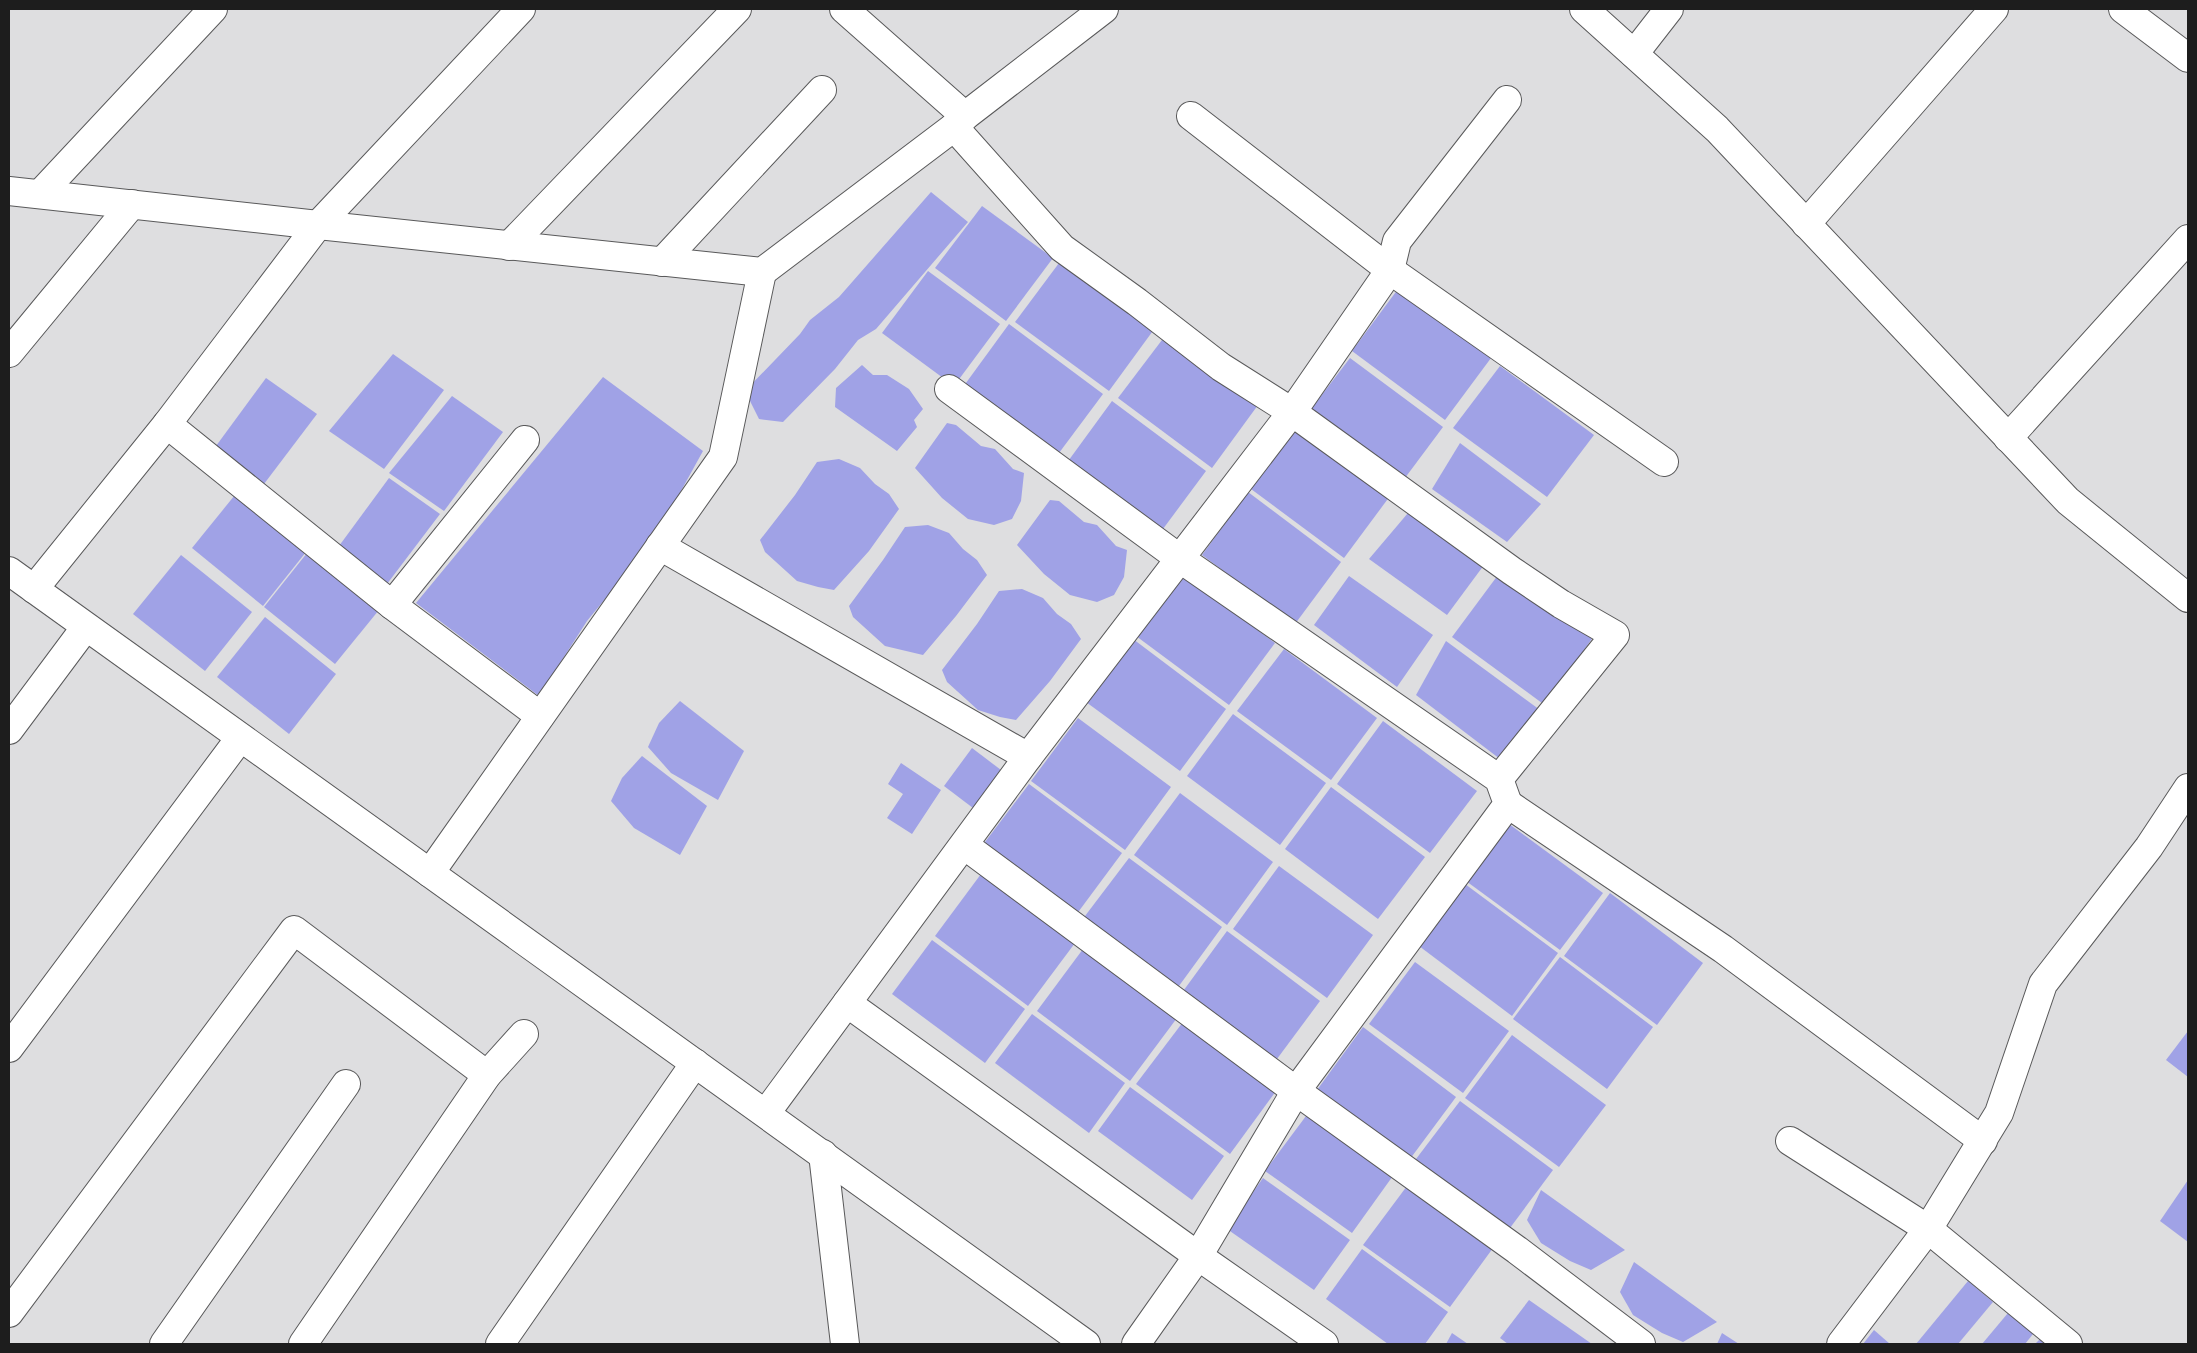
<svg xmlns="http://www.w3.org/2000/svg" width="2197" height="1353" font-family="Barlow,sans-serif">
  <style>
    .building { fill: #a0a2e6 }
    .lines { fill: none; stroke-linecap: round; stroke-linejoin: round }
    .minor-casing { stroke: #59595a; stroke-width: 30 }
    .minor { stroke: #fff; stroke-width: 28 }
  </style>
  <rect width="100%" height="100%" fill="#dedee0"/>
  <g class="building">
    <polygon points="931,192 968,222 876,329 858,340 835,369 783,422 759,419 745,391 800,334 810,320 839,297"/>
    <polygon points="982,206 1053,258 1006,321 935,268"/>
    <polygon points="1062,259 1155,328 1109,391 1015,322"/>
    <polygon points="928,271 1000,324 954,386 882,333"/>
    <polygon points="1398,289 1491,358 1445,420 1352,351"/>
    <polygon points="1009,324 1103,394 1056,457 963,387"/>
    <polygon points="1165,336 1258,405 1212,468 1118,398"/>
    <polygon points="393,354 444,390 384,469 329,431"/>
    <polygon points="1350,358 1443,427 1402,482 1308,413"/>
    <polygon points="862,365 873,375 887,375 909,389 923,409 914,420 917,427 897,451 835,407 836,388"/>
    <polygon points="1500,366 1594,435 1547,497 1453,428"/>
    <polygon points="603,377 703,451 655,538 587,621 539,696 416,603"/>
    <polygon points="266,378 317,414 264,484 216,446"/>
    <polygon points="452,396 503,432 444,511 389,473"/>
    <polygon points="1112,401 1206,471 1160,533 1066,464"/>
    <polygon points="947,423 956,425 981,446 995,449 1013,469 1024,473 1021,501 1012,519 994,525 968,519 942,498 915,468"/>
    <polygon points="1297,427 1390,496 1344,558 1251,489"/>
    <polygon points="1460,443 1541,504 1507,542 1432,489"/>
    <polygon points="839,459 860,468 875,484 889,494 899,509 869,551 834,590 818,587 797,581 765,552 760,540 795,495 817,462"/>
    <polygon points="389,478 440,514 387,584 339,546"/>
    <polygon points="239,490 310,547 263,606 192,548"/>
    <polygon points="1248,492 1341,562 1295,624 1202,555"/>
    <polygon points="1050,500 1059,501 1084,522 1097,525 1116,546 1127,550 1124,577 1114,595 1097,602 1070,595 1044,574 1017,545"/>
    <polygon points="1408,513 1484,565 1447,615 1369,559"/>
    <polygon points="928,525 949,533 963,549 977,560 987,575 956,616 923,655 885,646 853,617 849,606 883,560 905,527"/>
    <polygon points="311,548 383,605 335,664 264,607"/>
    <polygon points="181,555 252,612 205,671 133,614"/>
    <polygon points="1182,574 1275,643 1229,705 1136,636"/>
    <polygon points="1498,575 1593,637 1546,706 1452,637"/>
    <polygon points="1349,576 1433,635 1397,687 1314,625"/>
    <polygon points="1022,589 1043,598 1057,614 1071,624 1081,639 1050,681 1016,720 1000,717 978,710 947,682 942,670 977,624 999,591"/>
    <polygon points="265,617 336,674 289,734 217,677"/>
    <polygon points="1133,639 1226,709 1180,771 1086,702"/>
    <polygon points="1446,641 1540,710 1500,759 1416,695"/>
    <polygon points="1284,649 1377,718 1331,780 1237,711"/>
    <polygon points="680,701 744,751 718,800 671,773 648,747 659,723"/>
    <polygon points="1233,714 1326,783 1280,845 1187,776"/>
    <polygon points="1078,718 1171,787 1125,850 1031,781"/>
    <polygon points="1383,721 1477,791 1430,853 1337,784"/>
    <polygon points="972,748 1001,770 973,808 944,786"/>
    <polygon points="642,756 707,806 680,855 634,828 611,801 622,778"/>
    <polygon points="901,763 941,790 912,834 887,818 903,794 888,784"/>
    <polygon points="1029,784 1122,853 1076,915 982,846"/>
    <polygon points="1331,787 1425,857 1378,919 1285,849"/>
    <polygon points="1180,793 1273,862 1227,925 1134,855"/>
    <polygon points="1509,824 1603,893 1560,950 1466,881"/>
    <polygon points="1129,858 1222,927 1176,990 1082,920"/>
    <polygon points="1279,866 1373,935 1327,998 1233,929"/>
    <polygon points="981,874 1075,943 1028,1006 935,936"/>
    <polygon points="1465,884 1558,953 1512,1016 1419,946"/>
    <polygon points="1610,893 1703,963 1657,1025 1564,956"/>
    <polygon points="1227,931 1320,1001 1274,1063 1181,994"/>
    <polygon points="932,940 1025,1009 985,1063 892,994"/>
    <polygon points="1083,949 1177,1018 1130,1081 1037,1011"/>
    <polygon points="1560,957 1653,1027 1607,1089 1513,1019"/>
    <polygon points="1415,962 1509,1031 1463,1093 1369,1024"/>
    <polygon points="1032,1014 1125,1083 1089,1133 995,1063"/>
    <polygon points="1183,1022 1276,1091 1230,1154 1136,1084"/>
    <polygon points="1363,1027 1456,1097 1410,1159 1317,1090"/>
    <polygon points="2188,1031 2188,1077 2166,1060"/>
    <polygon points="1512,1035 1606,1105 1559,1167 1465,1098"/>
    <polygon points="1130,1087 1224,1156 1192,1200 1098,1131"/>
    <polygon points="1460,1101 1553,1170 1507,1232 1413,1163"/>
    <polygon points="1309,1112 1395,1173 1352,1233 1265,1171"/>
    <polygon points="1263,1178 1350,1240 1314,1290 1227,1229"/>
    <polygon points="2188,1180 2188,1242 2160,1221"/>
    <polygon points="1407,1186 1493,1248 1450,1307 1363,1245"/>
    <polygon points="1541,1190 1625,1250 1591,1270 1570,1261 1541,1243 1527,1220"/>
    <polygon points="1362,1249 1448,1312 1425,1344 1388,1344 1326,1299"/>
    <polygon points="1634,1262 1717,1322 1683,1342 1662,1333 1633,1315 1620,1292"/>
    <polygon points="1968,1281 1993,1302 1958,1344 1916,1344"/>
    <polygon points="1529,1300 1592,1344 1508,1344 1500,1338"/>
    <polygon points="2008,1313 2033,1334 2025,1344 1982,1344"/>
    <polygon points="1874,1330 1890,1344 1863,1344"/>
    <polygon points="1452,1333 1468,1344 1446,1344"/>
    <polygon points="1722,1333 1739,1344 1717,1344"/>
    <polygon points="2040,1339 2046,1344 2035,1344"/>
  </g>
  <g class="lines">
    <g class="minor-casing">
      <g id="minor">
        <polyline points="521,9 318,225 762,272 954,127 965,116 1104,9"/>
        <polyline points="844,9 965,116"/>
        <polyline points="1584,9 1717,129 2068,501 2188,598"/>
        <polyline points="2123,9 2188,58"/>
        <polyline points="1634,54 1669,9"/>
        <polyline points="1191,116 1390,270 1664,462"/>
        <polyline points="954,127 1062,248 1137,302 1221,367 1292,412 1512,571 1561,604 1615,635 1499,779"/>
        <polyline points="9,191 318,225"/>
        <polyline points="40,194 213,9"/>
        <polyline points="1806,224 1994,9"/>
        <polyline points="509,246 737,9"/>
        <polyline points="662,262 822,90"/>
        <polyline points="9,353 132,204"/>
        <polyline points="949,389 1179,558 1499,779 1508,804 1296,1091 1198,1256 1136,1344"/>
        <polyline points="167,424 392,605"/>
        <polyline points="2008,438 2188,239"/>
        <polyline points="525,440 392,605 540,716"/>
        <polyline points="660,546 1028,757"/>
        <polyline points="9,571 1086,1344"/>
        <polyline points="34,589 167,424 318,225"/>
        <polyline points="9,730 85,628"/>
        <polyline points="1508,804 1723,949 1983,1141"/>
        <polyline points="964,845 1296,1091 1517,1250 1641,1344"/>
        <polyline points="430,873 723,457 762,272"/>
        <polyline points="847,1003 1198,1256 1324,1344"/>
        <polyline points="9,1048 240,738"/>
        <polyline points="766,1113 1028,757 1292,412 1390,270 1397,241 1507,100"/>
        <polyline points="1790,1141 1928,1229 2068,1344"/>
        <polyline points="823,1154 845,1344"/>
        <polyline points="9,1313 294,930 487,1075"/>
        <polyline points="164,1344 346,1084"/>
        <polyline points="303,1344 487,1075 524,1034"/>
        <polyline points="500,1344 695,1063"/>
        <polyline points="1841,1344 1928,1229 1999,1113 2043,984 2149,847 2188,788"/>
      </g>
    </g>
    <use href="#minor" class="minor"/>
  </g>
  <rect width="2197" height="1353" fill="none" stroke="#1d1d1d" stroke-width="20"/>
</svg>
